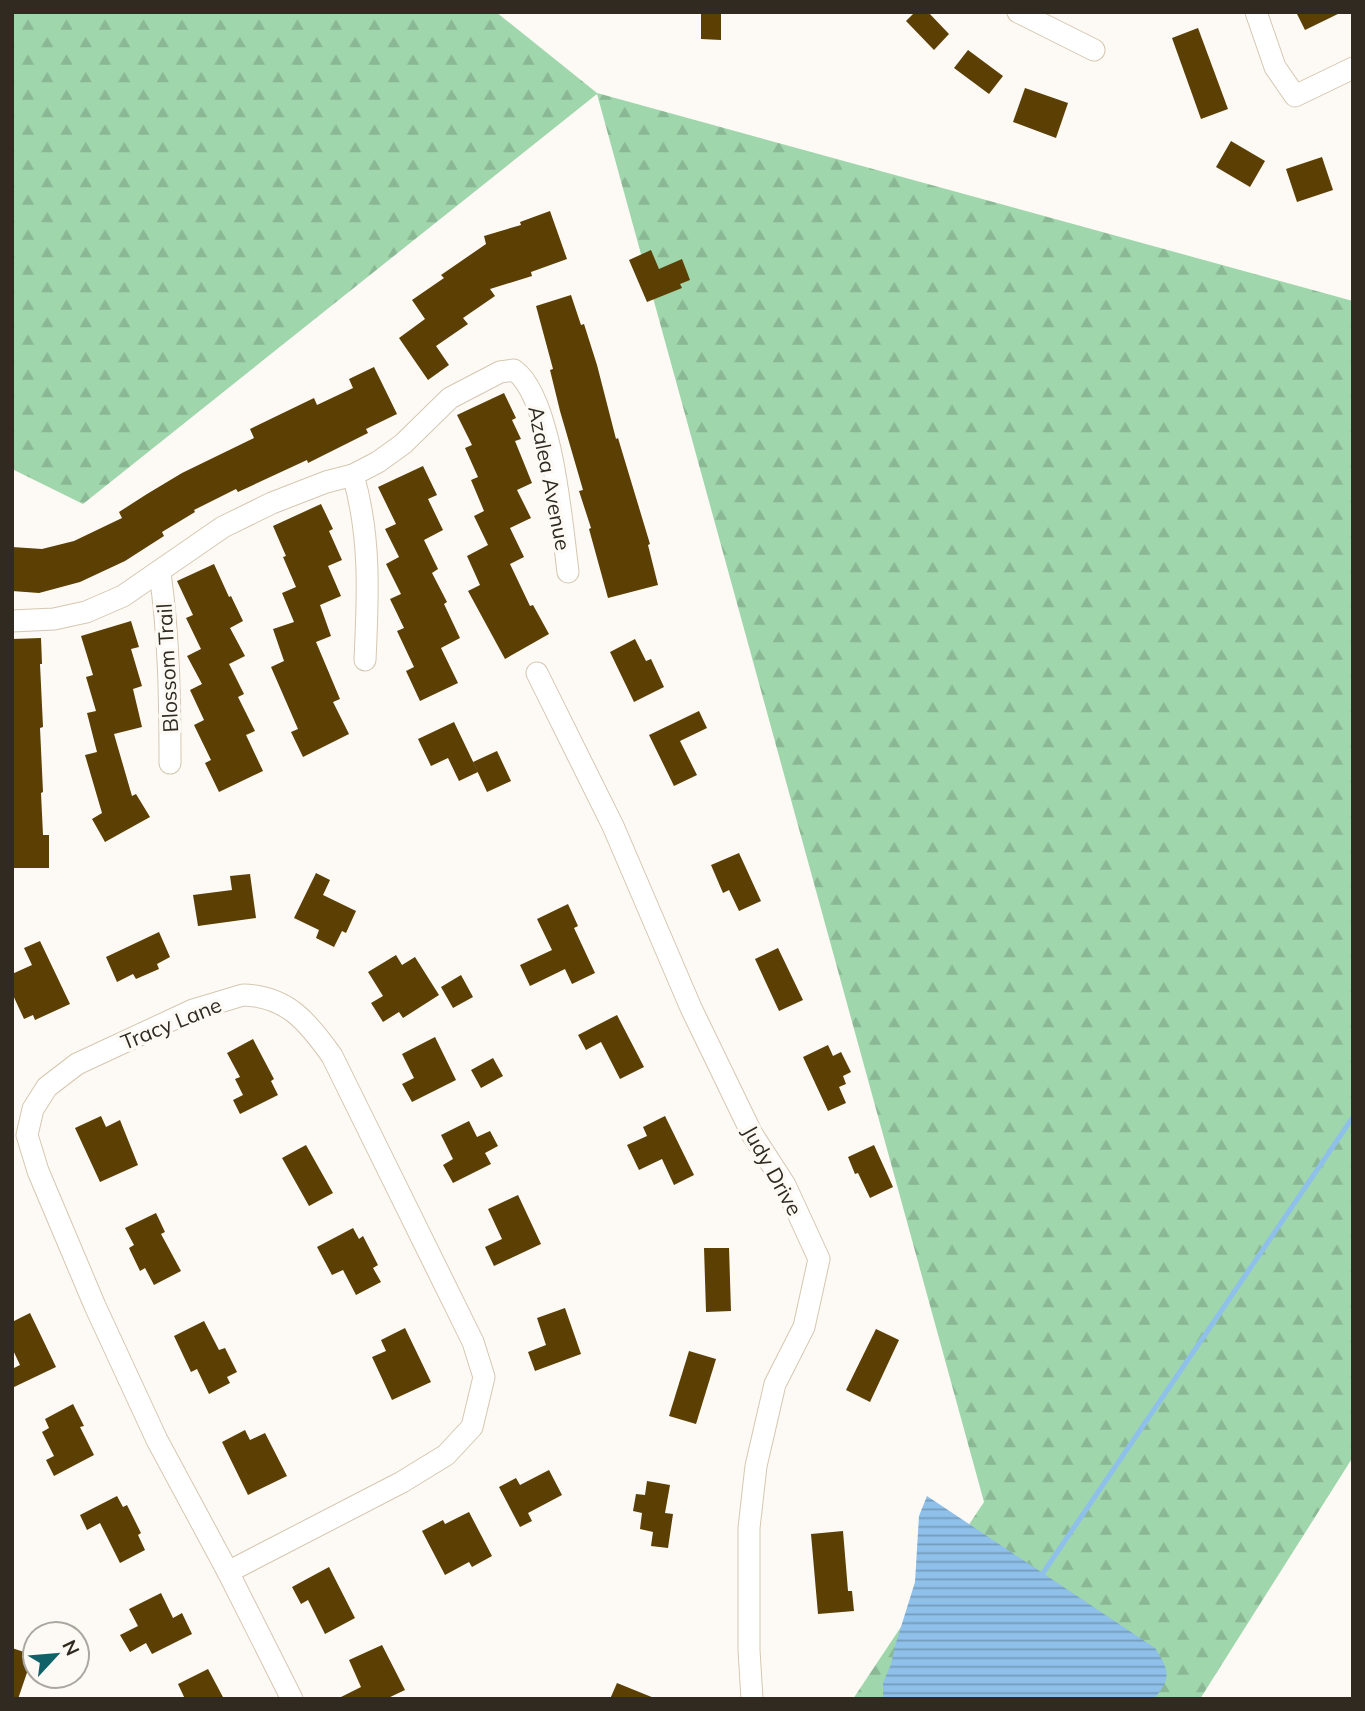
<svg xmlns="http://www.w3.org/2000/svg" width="1365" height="1711" font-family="Mulish,sans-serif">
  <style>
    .forest { fill: url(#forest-firs) }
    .water { fill: url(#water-rules) }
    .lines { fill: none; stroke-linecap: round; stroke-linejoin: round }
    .stream { stroke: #8ec0ea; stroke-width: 5 }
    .building { fill: #5c3f02 }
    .minor-casing { stroke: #d5c7b0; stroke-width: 23 }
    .minor { stroke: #fff; stroke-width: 21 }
    .labels { text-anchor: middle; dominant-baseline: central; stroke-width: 7; stroke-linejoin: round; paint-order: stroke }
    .street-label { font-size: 21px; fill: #302a21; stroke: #fdfaf5 }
  </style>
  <defs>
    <pattern id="forest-firs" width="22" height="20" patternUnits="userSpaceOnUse" patternTransform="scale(1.75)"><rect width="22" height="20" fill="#a0d6ac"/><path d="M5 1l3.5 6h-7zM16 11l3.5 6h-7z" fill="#8ab894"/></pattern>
    <pattern id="water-rules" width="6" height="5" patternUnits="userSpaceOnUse" patternTransform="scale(1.75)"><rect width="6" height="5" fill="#8ec0ea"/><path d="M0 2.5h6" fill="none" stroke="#749cbd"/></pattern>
  </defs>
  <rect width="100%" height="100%" fill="#fdfaf5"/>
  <polygon class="forest" points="12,12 496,12 597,93 1353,301 1353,1457 1200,1699 853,1699 984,1502 597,94 83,504 12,469"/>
  <path class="water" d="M927,1496L1155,1648C1169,1670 1172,1678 1154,1699H883V1683L891,1664L895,1646L915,1582L919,1516Z"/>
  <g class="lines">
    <polyline class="stream" points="1043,1573 1353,1117"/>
  </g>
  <g class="building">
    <polygon points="701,12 721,12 721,40 701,39"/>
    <polygon points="915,12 928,12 949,34 934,50 906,21"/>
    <polygon points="1296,12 1342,12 1305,30"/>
    <polygon points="1198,28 1228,109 1201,119 1172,38"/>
    <polygon points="968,50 1003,76 989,94 954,68"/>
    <polygon points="1025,88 1068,103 1056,138 1013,122"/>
    <polygon points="1231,141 1265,161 1250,187 1216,167"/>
    <polygon points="1322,157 1333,190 1297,202 1286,169"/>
    <polygon points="550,211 567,259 531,272 532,276 490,289 495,296 463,318 468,324 436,346 449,365 428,380 399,338 425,319 412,300 444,278 441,275 486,244 484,236 521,225 520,222"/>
    <polygon points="651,250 659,269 682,259 690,280 680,284 682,288 647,302 629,260"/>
    <polygon points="571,295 581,325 584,324 597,365 616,439 618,438 650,544 648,545 658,585 608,598 589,529 591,528 579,491 583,490 560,411 550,370 553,369 536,306"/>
    <polygon points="374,367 397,414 366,429 368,433 308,463 307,460 238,492 236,489 194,510 195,512 162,532 164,536 125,561 80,582 39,593 12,591 12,547 42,549 74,541 122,518 119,512 147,494 182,473 254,438 250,429 314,398 317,405 353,388 349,379"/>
    <polygon points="504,393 516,418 512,420 521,439 515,441 532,483 517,490 531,518 510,528 524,557 510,564 530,606 533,605 549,634 505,659 468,591 480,585 467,556 488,545 474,516 484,511 471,480 478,477 465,448 472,445 457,415"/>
    <polygon points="423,466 437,495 428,499 443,530 424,540 438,569 432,573 447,602 444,604 460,638 441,648 458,683 420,701 406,671 414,667 397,631 404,628 390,599 401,594 386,564 399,557 385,529 396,524 378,487"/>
    <polygon points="321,504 333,529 329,531 342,560 328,566 341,596 320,605 331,636 316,642 340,699 333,702 349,734 303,757 291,732 298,729 271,667 284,661 273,629 294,622 282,593 296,587 283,557 286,556 273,526"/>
    <polygon points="214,564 229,597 231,596 243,621 230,628 245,656 229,664 244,694 238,697 255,731 246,735 263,771 219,792 205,763 211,760 194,725 204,720 190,690 202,684 187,656 201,649 186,618 193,615 177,581"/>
    <polygon points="131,621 139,647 131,649 142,686 133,689 142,727 114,734 132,796 136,794 150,817 105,842 92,819 102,813 85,755 97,752 87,713 96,711 86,677 93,675 81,636"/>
    <polygon points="41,638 42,664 40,664 43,727 40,728 43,792 41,793 43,835 49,835 49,868 12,868 12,639"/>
    <polygon points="635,639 646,661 651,659 664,687 634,702 610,652"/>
    <polygon points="699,711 707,728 680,741 697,775 674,786 649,735"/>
    <polygon points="454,722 478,772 459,781 448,758 431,766 418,739"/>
    <polygon points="497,751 511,781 487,792 473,762"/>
    <polygon points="739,853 761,901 739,911 729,890 723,893 711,865"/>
    <polygon points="316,873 330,880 323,895 356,911 346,933 342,931 334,947 316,938 319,930 294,918"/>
    <polygon points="250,874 256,918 198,926 193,895 232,890 230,876"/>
    <polygon points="568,904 578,926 574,928 595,973 572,984 565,969 530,986 520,965 552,950 537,919"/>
    <polygon points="159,932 170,957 157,964 159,969 136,979 133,974 117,982 106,957"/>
    <polygon points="40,941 70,1004 35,1020 33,1015 24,1019 12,993 12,974 32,965 24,948"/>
    <polygon points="778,948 803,1000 779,1011 755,959"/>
    <polygon points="396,955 402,965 415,957 439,995 403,1018 399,1012 383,1022 371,1003 383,996 368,972"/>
    <polygon points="461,975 473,997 453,1008 441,987"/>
    <polygon points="617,1015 644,1067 620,1079 601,1042 586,1050 578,1035"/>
    <polygon points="435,1037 456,1080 412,1102 402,1084 414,1078 402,1054"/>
    <polygon points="253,1039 274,1079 271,1081 278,1095 240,1114 233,1100 243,1095 235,1079 240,1077 227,1053"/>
    <polygon points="828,1045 833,1056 841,1052 851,1072 843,1076 846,1084 839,1087 846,1103 828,1111 803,1057"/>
    <polygon points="493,1058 503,1076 481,1088 471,1070"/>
    <polygon points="101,1116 106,1127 120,1120 138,1165 100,1182 75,1128"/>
    <polygon points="665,1116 694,1175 674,1185 662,1159 639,1170 627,1145 647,1136 643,1127"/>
    <polygon points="469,1121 477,1137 490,1131 498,1146 485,1153 491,1164 453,1183 443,1165 453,1159 441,1135"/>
    <polygon points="306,1145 333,1193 309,1206 282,1158"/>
    <polygon points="874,1145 893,1187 870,1198 858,1173 855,1174 848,1157"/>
    <polygon points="518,1195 541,1244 494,1266 485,1247 502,1239 488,1209"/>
    <polygon points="156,1213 165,1232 161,1234 181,1271 154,1285 145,1268 140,1271 129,1248 134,1245 125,1228"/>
    <polygon points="353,1228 359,1239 363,1236 378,1265 373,1268 381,1282 356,1295 343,1270 332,1275 317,1247"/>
    <polygon points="704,1248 729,1248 731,1311 706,1312"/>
    <polygon points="565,1308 581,1354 535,1371 528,1352 546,1345 537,1318"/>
    <polygon points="30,1313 56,1367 12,1388 12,1369 20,1365 12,1348 12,1322"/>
    <polygon points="204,1321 219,1350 225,1348 237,1372 227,1377 230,1383 209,1394 197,1369 191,1372 174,1336"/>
    <polygon points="405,1328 431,1382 392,1400 372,1357 386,1351 381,1340"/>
    <polygon points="876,1329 899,1340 870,1402 846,1390"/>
    <polygon points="689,1351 716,1359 696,1424 669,1416"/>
    <polygon points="73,1404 84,1426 80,1427 94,1455 54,1476 46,1460 54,1456 42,1432 49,1428 45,1419"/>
    <polygon points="245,1430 250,1440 265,1433 287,1476 248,1495 222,1442"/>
    <polygon points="549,1470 562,1495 528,1513 532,1521 520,1527 499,1487 516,1478 520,1485"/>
    <polygon points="647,1481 670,1485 665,1513 673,1514 668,1548 651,1546 653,1532 640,1529 642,1513 633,1511 636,1494 645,1495"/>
    <polygon points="117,1496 123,1507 127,1505 141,1533 138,1535 145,1550 120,1563 100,1523 87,1530 80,1515"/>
    <polygon points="469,1512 492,1556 472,1567 469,1562 445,1575 422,1531 443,1520 445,1524"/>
    <polygon points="843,1531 848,1591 852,1591 854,1611 818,1614 811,1534"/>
    <polygon points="329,1567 355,1618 325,1634 308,1600 301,1604 292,1587"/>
    <polygon points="161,1593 173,1618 182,1613 192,1634 152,1654 146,1643 130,1652 120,1635 138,1626 129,1609"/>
    <polygon points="382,1645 405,1690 386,1699 337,1699 361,1687 349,1660"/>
    <polygon points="12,1648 33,1655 18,1699 12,1699"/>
    <polygon points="208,1669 224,1699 185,1699 178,1684"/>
    <polygon points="617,1683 654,1698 654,1699 610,1699"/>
  </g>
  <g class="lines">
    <g class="minor-casing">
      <g id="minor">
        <polyline points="1018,12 1094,50"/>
        <polyline points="1256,12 1275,67 1295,96 1353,68"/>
        <path d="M353,475C371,536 368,597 365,660"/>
        <path d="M160,573C169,636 170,699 170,763"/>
        <path d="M12,621L54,619L86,612L123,596L223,527L272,503L326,482L353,475L378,462L403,444L450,398L500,372L514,370C552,397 562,525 568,572"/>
        <polyline points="537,673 613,826 691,1008 752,1134 785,1185 819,1259 804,1327 775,1384 756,1466 749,1528 749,1650 752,1699"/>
        <path d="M243,995C287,996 308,1022 332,1056L473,1342L484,1377L472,1427L446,1455L402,1482L228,1572L157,1440L95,1306L38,1171L27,1135L33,1109L47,1087L77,1064L193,1010Z"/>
        <polyline points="228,1572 292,1699"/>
      </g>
    </g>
    <use href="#minor" class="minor"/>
  </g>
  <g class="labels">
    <g class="street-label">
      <text transform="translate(550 478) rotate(79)">Azalea Avenue</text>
      <text transform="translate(167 668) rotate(-93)">Blossom Trail</text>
      <text transform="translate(171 1023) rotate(-22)">Tracy Lane</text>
      <text transform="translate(773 1170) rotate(61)">Judy Drive</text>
    </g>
  </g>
  <rect width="1365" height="1711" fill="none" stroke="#302a21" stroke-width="28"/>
  <g transform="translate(56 1655) rotate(64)"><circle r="33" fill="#fdfaf5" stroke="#aba7a0" stroke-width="2"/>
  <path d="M0-5L12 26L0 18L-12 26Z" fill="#116168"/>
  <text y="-10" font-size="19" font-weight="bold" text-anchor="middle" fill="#302a21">N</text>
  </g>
</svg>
